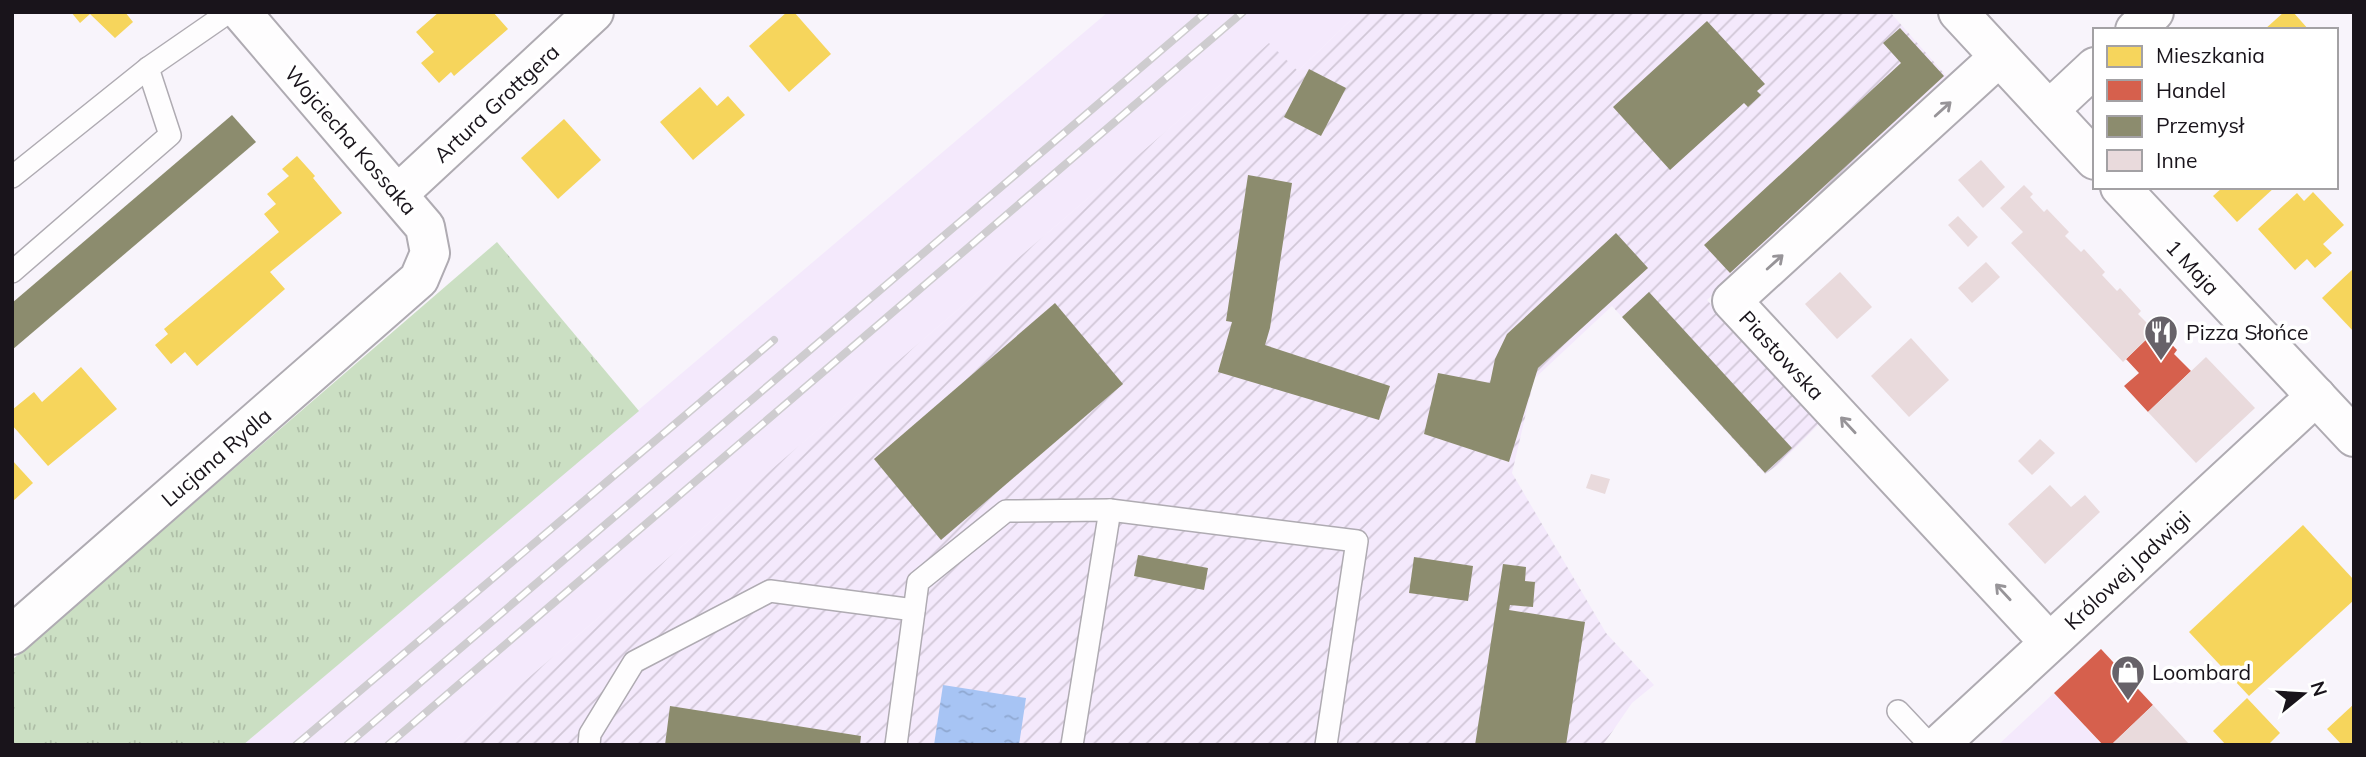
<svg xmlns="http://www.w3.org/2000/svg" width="2366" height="757" font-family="Mulish,sans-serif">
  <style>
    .built { fill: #f4e9fc }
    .industrial { fill: url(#industrial-furrows) }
    .park { fill: url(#park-tufts) }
    .water { fill: url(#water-ripples) }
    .homes { fill: #f6d55c }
    .shops { fill: #d6604d }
    .industry { fill: #8c8c6e }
    .building { fill: #e9dadc }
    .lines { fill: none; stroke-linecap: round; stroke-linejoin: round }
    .lane-casing { stroke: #afabb2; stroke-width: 24 }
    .street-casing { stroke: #afabb2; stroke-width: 42 }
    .secondary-casing { stroke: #afabb2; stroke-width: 42 }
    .lane { stroke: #fefdfe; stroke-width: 21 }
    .street { stroke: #fefdfe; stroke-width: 38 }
    .secondary { stroke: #fefdfe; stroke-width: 38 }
    .rail-casing { stroke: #cecccf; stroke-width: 8 }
    .rail { stroke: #fff; stroke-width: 5; stroke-dasharray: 16; stroke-linecap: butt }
    .oneway { stroke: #979498 }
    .labels { text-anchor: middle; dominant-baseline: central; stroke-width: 7; stroke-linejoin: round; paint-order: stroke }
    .street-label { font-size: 21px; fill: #19141b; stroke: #fff }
    .poi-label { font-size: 21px; fill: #19141b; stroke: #fff; text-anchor: start }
  </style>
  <defs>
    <pattern id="industrial-furrows" width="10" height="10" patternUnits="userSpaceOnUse" patternTransform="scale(1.75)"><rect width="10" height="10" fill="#f4e9fc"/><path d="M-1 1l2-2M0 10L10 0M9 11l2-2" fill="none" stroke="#d1c7d7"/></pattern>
    <pattern id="park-tufts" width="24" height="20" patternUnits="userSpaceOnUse" patternTransform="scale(1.75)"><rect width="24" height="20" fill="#cbdfc3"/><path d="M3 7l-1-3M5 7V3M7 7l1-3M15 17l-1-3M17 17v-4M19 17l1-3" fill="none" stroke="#aebea7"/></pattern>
    <pattern id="water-ripples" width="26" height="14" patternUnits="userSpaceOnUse" patternTransform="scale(1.75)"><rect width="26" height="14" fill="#a7c4f4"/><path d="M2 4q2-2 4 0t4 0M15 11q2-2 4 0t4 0" fill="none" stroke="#8fa8d1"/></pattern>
  </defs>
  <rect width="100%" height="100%" fill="#f8f4fb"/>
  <g class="built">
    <polygon points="1108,12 1359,12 1298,71 1268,44 450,745 243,745"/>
    <polygon points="2054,693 2102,745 1998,745"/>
  </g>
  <polygon class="industrial" points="1359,12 1890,12 1948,78 1707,300 1820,423 1778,465 1765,474 1612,306 1534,379 1512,473 1606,633 1654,685 1632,703 1603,745 450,745 1269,43 1298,71"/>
  <polygon class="park" points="497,242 639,411 243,745 12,745 12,660"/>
  <polygon class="water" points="943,685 1026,698 1019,745 934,745"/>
  <g class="homes">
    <polygon points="71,12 125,12 133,22 115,38 90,14 80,23"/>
    <polygon points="439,12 493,12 508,29 454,76 451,72 439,83 421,63 434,52 416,32"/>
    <polygon points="787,12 794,12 831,54 789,92 749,46"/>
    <polygon points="2284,12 2293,12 2309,30 2264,30"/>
    <polygon points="700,87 717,106 728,96 745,115 693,160 660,122"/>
    <polygon points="564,119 601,160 558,199 521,158"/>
    <polygon points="297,156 315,176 313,178 342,213 270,272 285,289 197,366 185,352 171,364 155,345 168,334 164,329 279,232 264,214 276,204 267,194 289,176 282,169"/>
    <polygon points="2223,187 2275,187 2237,222 2213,196"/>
    <polygon points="2313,192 2344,225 2323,244 2332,253 2315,268 2307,259 2295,270 2258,229 2297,193 2304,201"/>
    <polygon points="2354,268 2354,332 2322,298"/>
    <polygon points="81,367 117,409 48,466 12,425 12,410 34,392 42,402"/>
    <polygon points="12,460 33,483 12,502"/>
    <polygon points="2303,525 2354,580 2354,600 2249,696 2189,632"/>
    <polygon points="2247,698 2280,733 2268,745 2226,745 2213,731"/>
    <polygon points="2354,704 2354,745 2342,745 2327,729"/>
  </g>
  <g class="shops">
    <polygon points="2157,329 2177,350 2174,354 2191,371 2148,412 2124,386 2139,373 2126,359"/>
    <polygon points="2101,649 2153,705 2111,745 2103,745 2054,693"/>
  </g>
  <g class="industry">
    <polygon points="1707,21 1765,84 1757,91 1761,95 1748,107 1744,103 1670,170 1613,107"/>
    <polygon points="1900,28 1944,76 1730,273 1704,245 1901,63 1883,43"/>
    <polygon points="1309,69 1346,88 1321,136 1284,117"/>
    <polygon points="232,115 256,142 12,350 12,303"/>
    <polygon points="1248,175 1292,183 1270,328 1265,345 1390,386 1379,420 1218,372 1232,322 1226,321"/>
    <polygon points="1616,233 1648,268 1538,368 1509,462 1424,434 1438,373 1490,383 1495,359 1507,334"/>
    <polygon points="1649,292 1792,448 1765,473 1622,317"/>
    <polygon points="1055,303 1123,384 941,540 874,459"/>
    <polygon points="1138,555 1208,568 1204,590 1134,576"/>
    <polygon points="1414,557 1473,566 1468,601 1409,593"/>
    <polygon points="1503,564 1526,567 1525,581 1535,582 1533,607 1510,605 1509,610 1585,622 1566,745 1475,745"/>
    <polygon points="670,706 861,736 860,745 665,745"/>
  </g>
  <g class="building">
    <polygon points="1981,160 2005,187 1983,208 1958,180"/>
    <polygon points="2024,185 2033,194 2030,197 2044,212 2047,209 2069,232 2065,236 2081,252 2084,249 2105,272 2102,275 2117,291 2120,288 2141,311 2138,314 2155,331 2123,362 2011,243 2023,232 2000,208"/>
    <polygon points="1958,216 1978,237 1968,247 1948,225"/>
    <polygon points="1986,262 2000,277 1972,303 1958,288"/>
    <polygon points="1840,272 1872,307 1837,339 1805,304"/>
    <polygon points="1911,338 1949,380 1909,417 1871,376"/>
    <polygon points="2206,357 2255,408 2196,463 2148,412"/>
    <polygon points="2040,439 2055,453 2032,475 2018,461"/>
    <polygon points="1591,474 1610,479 1605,494 1586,488"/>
    <polygon points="2050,485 2071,507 2085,495 2100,512 2045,564 2008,524"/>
    <polygon points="2153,705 2190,745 2111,745"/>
  </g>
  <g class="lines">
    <g class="lane-casing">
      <g id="lane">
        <polyline points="12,177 148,68 229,12"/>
        <polyline points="12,272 170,135 148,68"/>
        <polyline points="1898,711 1930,745"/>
        <polyline points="589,745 590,734 634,662 770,591 914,610"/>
        <polyline points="896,745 918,582 1006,511 1110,510 1357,541 1326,745"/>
        <polyline points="1072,745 1110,510"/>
      </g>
    </g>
    <g class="street-casing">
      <g id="street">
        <polyline points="2135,30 2154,12"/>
        <polyline points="1999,57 1732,301 2049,642"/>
        <polyline points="2049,110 2095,67"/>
        <polyline points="398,194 594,12"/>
        <polyline points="12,635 419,279 430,253 425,227 241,12"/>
        <polyline points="1939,745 2316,396"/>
      </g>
    </g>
    <g class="secondary-casing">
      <g id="secondary">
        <polyline points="1958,12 2095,160"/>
        <polyline points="2120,187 2354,437"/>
      </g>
    </g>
    <use href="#lane" class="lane"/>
    <use href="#street" class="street"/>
    <use href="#secondary" class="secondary"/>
    <g class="rail-casing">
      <g id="rail">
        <polyline points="296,745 774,340"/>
        <polyline points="347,745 1206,12"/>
        <polyline points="388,745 1243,12"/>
      </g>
    </g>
    <use href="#rail" class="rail"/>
  </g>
  <defs><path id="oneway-shaft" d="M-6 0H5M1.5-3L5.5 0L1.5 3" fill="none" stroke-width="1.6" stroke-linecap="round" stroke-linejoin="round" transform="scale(1.75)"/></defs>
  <g class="oneway">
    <use href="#oneway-shaft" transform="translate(1943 109) rotate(-42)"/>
    <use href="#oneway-shaft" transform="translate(1775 262) rotate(-42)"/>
    <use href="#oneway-shaft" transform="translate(1848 425) rotate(-133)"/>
    <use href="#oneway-shaft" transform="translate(2003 592) rotate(-133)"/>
  </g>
  <defs>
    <g id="restaurant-pin" transform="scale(1.75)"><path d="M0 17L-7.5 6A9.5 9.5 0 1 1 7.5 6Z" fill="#676269" stroke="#fff"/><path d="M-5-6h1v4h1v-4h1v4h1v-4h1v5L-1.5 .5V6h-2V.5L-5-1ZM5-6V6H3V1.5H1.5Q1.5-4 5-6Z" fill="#fff"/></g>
    <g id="shop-pin" transform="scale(1.75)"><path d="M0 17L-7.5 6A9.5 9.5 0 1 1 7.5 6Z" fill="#676269" stroke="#fff"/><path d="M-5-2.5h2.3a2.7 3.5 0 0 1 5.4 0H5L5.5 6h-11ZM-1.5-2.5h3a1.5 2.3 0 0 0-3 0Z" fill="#fff"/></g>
  </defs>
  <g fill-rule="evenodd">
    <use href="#restaurant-pin" x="2161" y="332"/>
    <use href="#shop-pin" x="2128" y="672"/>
  </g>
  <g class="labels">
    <g class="street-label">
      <text transform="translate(496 103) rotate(-43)">Artura Grottgera</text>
      <text transform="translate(351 140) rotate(49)">Wojciecha Kossaka</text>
      <text transform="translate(2193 267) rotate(47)">1 Maja</text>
      <text transform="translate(1782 355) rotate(47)">Piastowska</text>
      <text transform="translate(216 457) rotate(-41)">Lucjana Rydla</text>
      <text transform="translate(2127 570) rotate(-43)">Królowej Jadwigi</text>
    </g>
    <g class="poi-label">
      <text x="2186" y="332">Pizza Słońce</text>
      <text x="2152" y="672">Loombard</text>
    </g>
  </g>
  <rect width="2366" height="757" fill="none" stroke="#19141b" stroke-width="28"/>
  <rect x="2093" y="28" width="245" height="161" fill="#ffffff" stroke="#a3a1a4" stroke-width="2"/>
  <rect x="2107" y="46" width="35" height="21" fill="#f6d55c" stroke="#a3a1a4" stroke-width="2"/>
  <text x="2156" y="63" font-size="21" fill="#19141b">Mieszkania</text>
  <rect x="2107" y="80" width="35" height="21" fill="#d6604d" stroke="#a3a1a4" stroke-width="2"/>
  <text x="2156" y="98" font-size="21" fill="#19141b">Handel</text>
  <rect x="2107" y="116" width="35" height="21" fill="#8c8c6e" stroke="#a3a1a4" stroke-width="2"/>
  <text x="2156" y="133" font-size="21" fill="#19141b">Przemysł</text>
  <rect x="2107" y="150" width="35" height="21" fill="#e9dadc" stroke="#a3a1a4" stroke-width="2"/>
  <text x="2156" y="168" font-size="21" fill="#19141b">Inne</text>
  <g transform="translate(2303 694) rotate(72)" stroke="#ffffff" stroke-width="5" paint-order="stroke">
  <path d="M0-5L12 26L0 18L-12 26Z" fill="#19141b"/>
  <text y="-10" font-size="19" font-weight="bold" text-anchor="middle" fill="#19141b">N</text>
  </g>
</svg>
